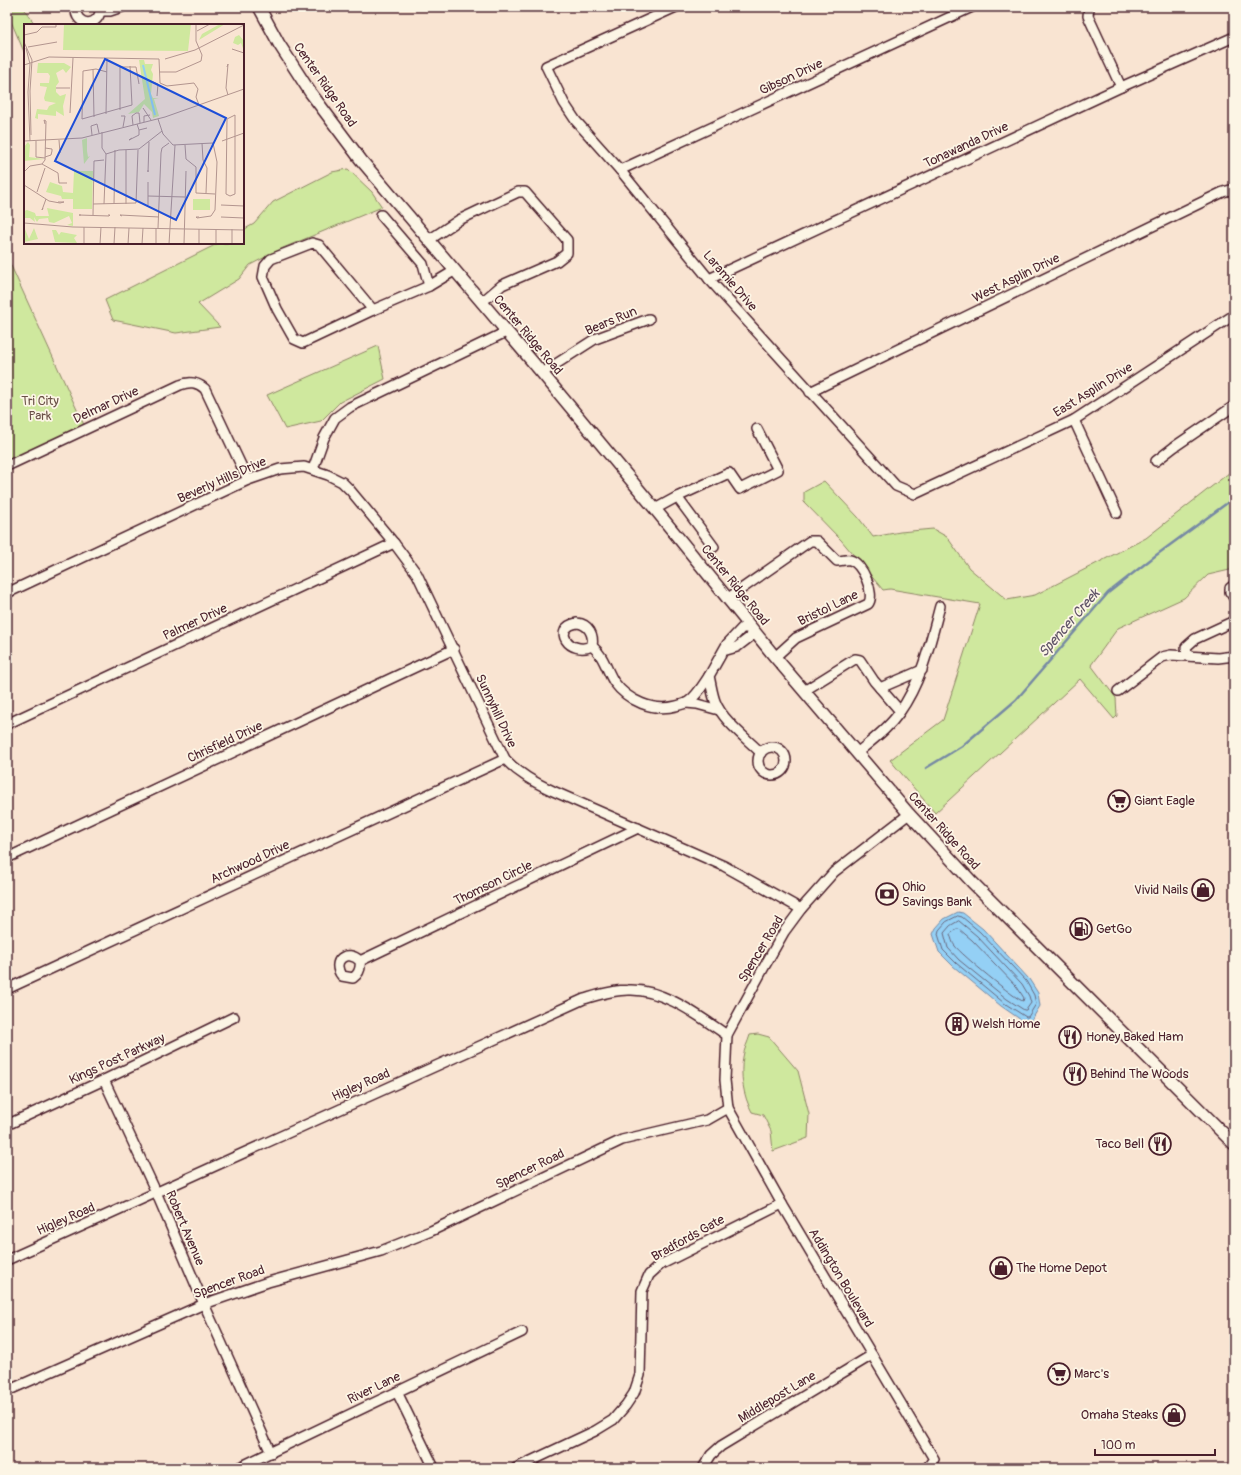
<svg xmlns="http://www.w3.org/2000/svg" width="1241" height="1475" font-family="Pangolin,sans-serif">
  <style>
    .green { fill: #cfe89e; stroke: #8c8464 }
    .water { fill: #94d0f5; stroke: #7689a4 }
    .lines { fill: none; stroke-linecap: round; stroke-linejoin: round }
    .shore { stroke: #68667c; stroke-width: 1 }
    .stream { stroke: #7689a4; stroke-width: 2.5 }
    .minor-casing { stroke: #4a1f2b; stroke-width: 12 }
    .major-casing { stroke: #4a1f2b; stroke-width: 14 }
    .minor { stroke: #fcf5e5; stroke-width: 9 }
    .major { stroke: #fcf5e5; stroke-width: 11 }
    .labels { text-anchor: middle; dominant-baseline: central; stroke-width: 3.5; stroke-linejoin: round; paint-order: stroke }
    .street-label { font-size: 13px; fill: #4a1f2b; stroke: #fcf5e5 }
    .park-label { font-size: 13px; fill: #6b5148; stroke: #fcf5e5 }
    .poi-label { font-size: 13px; fill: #4a1f2b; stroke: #fcf5e5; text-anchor: start }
    .water-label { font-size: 14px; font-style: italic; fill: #605468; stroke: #fcf5e5 }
    .inset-river { fill: none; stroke: #94d0f5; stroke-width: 2 }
    .inset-road { fill: none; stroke: #b3958f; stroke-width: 1 }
    .view { fill: #1d4ed8; fill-opacity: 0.15; stroke: #1d4ed8; stroke-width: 2 }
    .inset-edge { fill: none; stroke: #4a1f2b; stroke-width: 2 }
  </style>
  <rect width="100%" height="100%" fill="#f9e4d2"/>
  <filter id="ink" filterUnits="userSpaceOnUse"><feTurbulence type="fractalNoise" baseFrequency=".025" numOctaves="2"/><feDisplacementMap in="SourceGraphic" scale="8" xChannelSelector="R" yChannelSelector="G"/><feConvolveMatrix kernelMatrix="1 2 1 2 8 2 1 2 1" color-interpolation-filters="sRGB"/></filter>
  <g filter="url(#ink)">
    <g class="green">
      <polygon points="7,7 23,7 35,25 25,25 25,54 7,12"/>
      <polygon points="348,169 372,192 382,207 283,248 250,265 239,279 198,304 220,327 176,333 113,320 105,300 219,243 243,243 243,230 254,224 273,202 332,172"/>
      <polygon points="7,257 84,425 7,461"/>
      <polygon points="378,346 385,379 340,402 321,421 285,429 267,395"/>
      <polygon points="1234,469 1234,569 1208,575 1184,598 1118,628 1091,665 1116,698 1117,716 1114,719 1080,679 935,813 890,760 943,720 980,604 890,589 883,590 841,540 804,502 804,492 824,481 858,517 873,537 900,532 933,529 947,537 969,568 1007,600 1035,595 1146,538"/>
      <path d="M758,1034L769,1037L798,1071L809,1114L808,1138L773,1151L771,1131L763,1115L752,1112C743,1096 740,1074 743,1057C744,1049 748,1042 750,1035Z"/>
    </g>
    <polygon class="water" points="958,912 963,913 983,929 1029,979 1038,993 1040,1006 1030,1023 1027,1024 1001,1006 953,966 939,952 933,934 936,928 944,919"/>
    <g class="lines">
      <g class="shore">
        <polygon points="958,916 962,917 980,932 1026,981 1034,995 1036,1004 1028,1017 1026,1017 1004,1003 956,963 943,950 938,934 939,930 946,922"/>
        <polygon points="959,921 977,936 1022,984 1029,996 1031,1003 1026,1010 1024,1010 1007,999 959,960 948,948 944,933 950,926"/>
        <path d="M957,929H959L972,940L1017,987L1024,998L1023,1001C1016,1000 961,954 955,946C952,943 952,938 950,935Z"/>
      </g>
      <polyline class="stream" points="926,768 962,746 1016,700 1108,593 1155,556 1234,498"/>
      <g class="minor-casing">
        <g id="minor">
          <path d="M76,7C74,28 102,28 100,7"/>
          <polyline points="676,7 546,66 564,103 576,121 620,170 709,279 896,486 915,494 1074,420 1234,315"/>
          <polyline points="1089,7 1088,16 1121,87"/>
          <polyline points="101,11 110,11 122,7"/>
          <polyline points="620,170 972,7"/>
          <polyline points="381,215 423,264 429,286"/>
          <polyline points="429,240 459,220 518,192 525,192 567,240 567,253 557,261 502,285 482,302"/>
          <polygon points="312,243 319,245 373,310 303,343 294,339 277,309 263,277 265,266 271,259"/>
          <polyline points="709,279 1121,87 1234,37"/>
          <polyline points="373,310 429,286 454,271"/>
          <polyline points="542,373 595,339 649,319"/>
          <polyline points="810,392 1223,192 1234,189"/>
          <polyline points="1074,420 1117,513"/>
          <polyline points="1156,461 1174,447 1234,406"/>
          <path d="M7,466L180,385C190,381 197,382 205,389L248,480"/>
          <polyline points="313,469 324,438 335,418 350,407 506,332"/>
          <polyline points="677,497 714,547"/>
          <polyline points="655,509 677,497 729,473 740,489 778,470 757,429"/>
          <polyline points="1234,585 1230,588 1230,592 1234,598"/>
          <path d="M7,593L248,480L280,469L304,467L328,475L342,482L350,490L394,543L417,574L505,759C519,774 534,782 553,791L724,866L801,909"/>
          <path d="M727,599L810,541H817L837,561C841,561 847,559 850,560C862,562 876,595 868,604L796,638L775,657"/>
          <path d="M577,623C589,624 594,635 592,646C569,656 551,628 577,623Z"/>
          <path d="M592,646C604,656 606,669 614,682C628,701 653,712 676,706C680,705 684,704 688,702C697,696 703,685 709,676"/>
          <path d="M723,651L737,647L750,637L752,628H742L727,644L709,676C711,684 712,693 715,701C722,720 746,738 761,753"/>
          <polyline points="1191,656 1187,653 1186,647 1195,639 1234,621"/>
          <polyline points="880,688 922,670"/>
          <polyline points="804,691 855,659 860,660 874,681 900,711"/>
          <polyline points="1118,691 1162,657 1171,655 1218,658 1234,656"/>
          <polyline points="686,703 697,704 719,710"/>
          <polyline points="7,724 394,543"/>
          <circle cx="772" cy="761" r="14"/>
          <path d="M857,753C872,740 888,729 899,713C922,681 930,643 940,606"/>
          <polyline points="909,814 834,872 801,909 784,932 763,969 727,1035 725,1080 728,1108 782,1204 934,1459 927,1468"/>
          <polyline points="7,858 454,649"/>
          <path d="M360,961C361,968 359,974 353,978L342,976C330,961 347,948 360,961L638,828"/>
          <polyline points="7,989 505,759"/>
          <polyline points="104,1080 156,1192 204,1304 271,1453"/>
          <polyline points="11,1123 104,1080 234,1017"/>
          <path d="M7,1260L584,999C598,995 613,990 628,990C663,988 700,1017 727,1035"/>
          <polyline points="7,1391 204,1304 268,1282 381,1251 431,1231 622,1140 707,1120 728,1108"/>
          <polyline points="397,1392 434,1468"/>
          <polyline points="238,1468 522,1332"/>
          <polyline points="516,1468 595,1431 613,1420 626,1405 634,1393 640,1375 642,1291 649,1275 660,1265 782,1204"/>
          <polyline points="703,1468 711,1455 721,1446 872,1355"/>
        </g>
      </g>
      <g class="major-casing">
        <polyline id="major" points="259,7 279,44 310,92 361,160 542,373 655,509 775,657 909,814 972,882 1234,1144"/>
      </g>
      <use href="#minor" class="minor"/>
      <use href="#major" class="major"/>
    </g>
  </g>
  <defs>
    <g id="supermarket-ring" transform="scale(1.15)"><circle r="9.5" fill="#fcf5e5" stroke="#4a1f2b" stroke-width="1.5"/><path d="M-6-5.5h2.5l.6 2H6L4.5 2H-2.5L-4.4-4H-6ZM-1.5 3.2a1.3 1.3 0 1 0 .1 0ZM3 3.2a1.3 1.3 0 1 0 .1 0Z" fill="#4a1f2b"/></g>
    <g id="shop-ring" transform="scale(1.15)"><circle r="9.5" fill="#fcf5e5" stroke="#4a1f2b" stroke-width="1.5"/><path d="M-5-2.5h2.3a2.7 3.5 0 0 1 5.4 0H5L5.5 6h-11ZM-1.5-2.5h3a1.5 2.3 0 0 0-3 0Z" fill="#4a1f2b"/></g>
    <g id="bank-ring" transform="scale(1.15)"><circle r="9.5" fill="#fcf5e5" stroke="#4a1f2b" stroke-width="1.5"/><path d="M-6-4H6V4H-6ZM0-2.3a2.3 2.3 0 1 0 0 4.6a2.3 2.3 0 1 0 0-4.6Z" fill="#4a1f2b"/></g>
    <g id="fuel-ring" transform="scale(1.15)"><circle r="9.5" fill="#fcf5e5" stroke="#4a1f2b" stroke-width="1.5"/><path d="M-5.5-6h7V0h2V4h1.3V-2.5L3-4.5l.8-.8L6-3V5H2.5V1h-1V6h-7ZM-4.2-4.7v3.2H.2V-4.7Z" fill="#4a1f2b"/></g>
    <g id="building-ring" transform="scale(1.15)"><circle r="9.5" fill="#fcf5e5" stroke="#4a1f2b" stroke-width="1.5"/><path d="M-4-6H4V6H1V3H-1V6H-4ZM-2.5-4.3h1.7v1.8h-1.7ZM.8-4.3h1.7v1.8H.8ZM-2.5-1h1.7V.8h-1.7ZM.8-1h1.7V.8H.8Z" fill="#4a1f2b"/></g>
    <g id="restaurant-ring" transform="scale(1.15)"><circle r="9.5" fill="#fcf5e5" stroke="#4a1f2b" stroke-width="1.5"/><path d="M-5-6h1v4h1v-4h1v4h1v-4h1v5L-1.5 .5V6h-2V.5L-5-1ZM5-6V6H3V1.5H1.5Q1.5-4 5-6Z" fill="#4a1f2b"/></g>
  </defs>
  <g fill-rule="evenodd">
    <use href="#supermarket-ring" x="1119" y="801"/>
    <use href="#shop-ring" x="1203" y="890"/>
    <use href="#bank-ring" x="887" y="894"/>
    <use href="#fuel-ring" x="1081" y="929"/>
    <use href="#building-ring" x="957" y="1024"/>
    <use href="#restaurant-ring" x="1070" y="1037"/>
    <use href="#restaurant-ring" x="1075" y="1074"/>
    <use href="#restaurant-ring" x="1160" y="1144"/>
    <use href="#shop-ring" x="1001" y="1268"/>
    <use href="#supermarket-ring" x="1059" y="1374"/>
    <use href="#shop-ring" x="1174" y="1415"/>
  </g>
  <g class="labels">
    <g class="street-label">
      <text transform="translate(791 77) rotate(-25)">Gibson Drive</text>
      <text transform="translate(325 85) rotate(55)">Center Ridge Road</text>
      <text transform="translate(966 145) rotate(-25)">Tonawanda Drive</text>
      <text transform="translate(1016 278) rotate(-26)">West Asplin Drive</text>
      <text transform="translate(730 281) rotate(49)">Laramie Drive</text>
      <text transform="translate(611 321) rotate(-23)">Bears Run</text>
      <text transform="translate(528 335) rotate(50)">Center Ridge Road</text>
      <text transform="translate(1093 390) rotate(-32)">East Asplin Drive</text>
      <text transform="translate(106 405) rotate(-25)">Delmar Drive</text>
      <text transform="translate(222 480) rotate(-24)">Beverly Hills Drive</text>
      <text transform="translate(735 585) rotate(51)">Center Ridge Road</text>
      <text transform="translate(828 608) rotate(-26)">Bristol Lane</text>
      <text transform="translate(195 622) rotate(-25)">Palmer Drive</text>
      <text transform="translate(496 711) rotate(65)">Sunnyhill Drive</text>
      <text transform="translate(225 742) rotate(-25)">Chrisfield Drive</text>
      <text transform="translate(944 831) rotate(48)">Center Ridge Road</text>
      <text transform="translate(250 862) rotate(-25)">Archwood Drive</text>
      <text transform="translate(493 883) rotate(-26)">Thomson Circle</text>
      <text transform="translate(761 949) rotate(-59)">Spencer Road</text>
      <text transform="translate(117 1059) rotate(-25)">Kings Post Parkway</text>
      <text transform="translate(361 1085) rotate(-24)">Higley Road</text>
      <text transform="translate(530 1169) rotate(-26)">Spencer Road</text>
      <text transform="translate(66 1219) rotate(-24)">Higley Road</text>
      <text transform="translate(185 1228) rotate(67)">Robert Avenue</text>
      <text transform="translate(688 1238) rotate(-29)">Bradfords Gate</text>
      <text transform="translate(841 1278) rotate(59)">Addington Boulevard</text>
      <text transform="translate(229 1282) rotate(-20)">Spencer Road</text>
      <text transform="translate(374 1388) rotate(-26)">River Lane</text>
      <text transform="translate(777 1397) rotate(-31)">Middlepost Lane</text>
    </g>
    <g class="park-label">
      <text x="40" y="401">Tri City<tspan x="40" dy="15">Park</tspan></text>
    </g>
    <g class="poi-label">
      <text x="1134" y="801">Giant Eagle</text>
      <text x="902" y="887">Ohio<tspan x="902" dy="15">Savings Bank</tspan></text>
      <text x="1188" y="890" text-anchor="end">Vivid Nails</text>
      <text x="1096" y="929">GetGo</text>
      <text x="972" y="1024">Welsh Home</text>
      <text x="1086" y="1037">Honey Baked Ham</text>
      <text x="1090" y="1074">Behind The Woods</text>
      <text x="1144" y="1144" text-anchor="end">Taco Bell</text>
      <text x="1016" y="1268">The Home Depot</text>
      <text x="1074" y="1374">Marc's</text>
      <text x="1158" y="1415" text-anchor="end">Omaha Steaks</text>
    </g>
    <g class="water-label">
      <text transform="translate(1069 623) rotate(-49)">Spencer Creek</text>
    </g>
  </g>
  <g transform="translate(24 24)">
    <rect width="220" height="220" fill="#f9e4d2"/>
    <path d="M40,0H167L164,27L39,26ZM196,0H201L175,16L178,10ZM215,11L220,17V27L217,19L214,21L209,19L211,13ZM115,36H120L121,40H129L127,46L129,50L127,70L129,74H135L130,75L135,92L129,94L128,88L120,80L115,88L104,90L121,75ZM14,39H40L47,43L42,49L39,45L32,49L35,58L32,62V68L36,72L42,70L39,82L40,92L32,87V92L14,90V95L11,94L13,85L23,86L25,82L32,79L21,77L20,74L23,63L16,62V59H25L26,52L24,49H13ZM63,114V127L64,133L66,132L60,140L58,116ZM4,118L6,121L5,133L20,135L0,137V123ZM50,147H69L68,185H49V175H38L37,172L22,168L26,158L38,162L39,168L49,169ZM169,175H186V186H169ZM23,184L49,189V202L43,201L48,199L45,192L30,199L25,198L24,194L15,195L13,198L10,193L11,198L6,194H0V187L3,186L11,189L12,192H25ZM10,204L14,215L0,218L1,205L5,215ZM28,206H32L35,211L37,208L53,211L50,214L53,219L31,218Z" fill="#cfe89e"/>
    <path class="inset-river" d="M119,41L131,91"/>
    <path class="inset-road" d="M173,7L186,0M0,11L13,8L18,3H32V0M0,18L8,36L6,67L7,111M4,23L33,18M2,24L6,40L4,68L6,117M208,25L220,29M135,35L136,59L143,62L170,59L174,65L172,73L175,81M141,35L171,26L220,1M0,41L25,33L135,35M203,43L204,40L202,64L204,71M69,45L70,93M83,48L72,45L59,47L58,95L108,81L106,42M135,48H152L177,37L178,31L172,17V0M129,58L134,60L133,72M32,64H46M119,84L127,96M96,86V43H112L115,60M46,89L49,34M82,90L83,34M211,91V170L206,172L202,170L203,95ZM97,92H101L99,103M134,95L139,110L149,121L189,119L193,138L191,186L187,192L173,194L172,193H175M120,98V92L126,91M113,100L115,106L123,104M109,101L108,92L112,89H115L116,99M78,108V124L82,130M68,111L67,102L73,100L75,109M108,114L105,116L115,111V106M35,116L36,129M0,117L58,114L141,93L220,65M12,117V133L21,134M198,117L220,109M178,119L179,136L183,144L182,169M161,121L162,135L172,143V169L191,170M21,124L28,125V127L27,131L21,133M82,130L95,126L115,125L138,107M18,140L34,149L35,159H43M124,146V148L125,118M1,147L6,142L18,140L21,136L22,97L20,96L21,100M0,161L25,177L36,179L40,178H34M13,168L21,144M124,172L161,173M69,180L112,179L114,126M80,180L82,130M90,180L91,126M102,180V126M124,181V158M197,181L220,182M19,184L18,186L22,175M57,191H55L85,192L86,191H84M69,191L70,137L80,136M98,192L96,191L135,193M197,193L220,194M0,199L49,203L220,206M134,204L137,129L138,124L145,119M60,220V203M76,220L77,203M90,220L91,203M104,220L105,204M118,220L119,204M132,220V204M145,220L151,121M160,220L162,147M175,220V205M192,220V205M208,220V205"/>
    <path class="view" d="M81,35L202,94L152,196L31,137Z"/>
    <rect width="220" height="220" class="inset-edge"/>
  </g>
  <rect width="1241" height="1475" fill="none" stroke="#fcf5e5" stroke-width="24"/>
  <rect x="12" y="12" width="1217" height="1451" fill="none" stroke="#4a1f2b" stroke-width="1.5" filter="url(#ink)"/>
  <path d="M1095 1449v6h120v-6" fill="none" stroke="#4a1f2b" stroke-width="2"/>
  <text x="1101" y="1449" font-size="12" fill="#4a1f2b" stroke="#fcf5e5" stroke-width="3" paint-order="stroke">100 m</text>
</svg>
